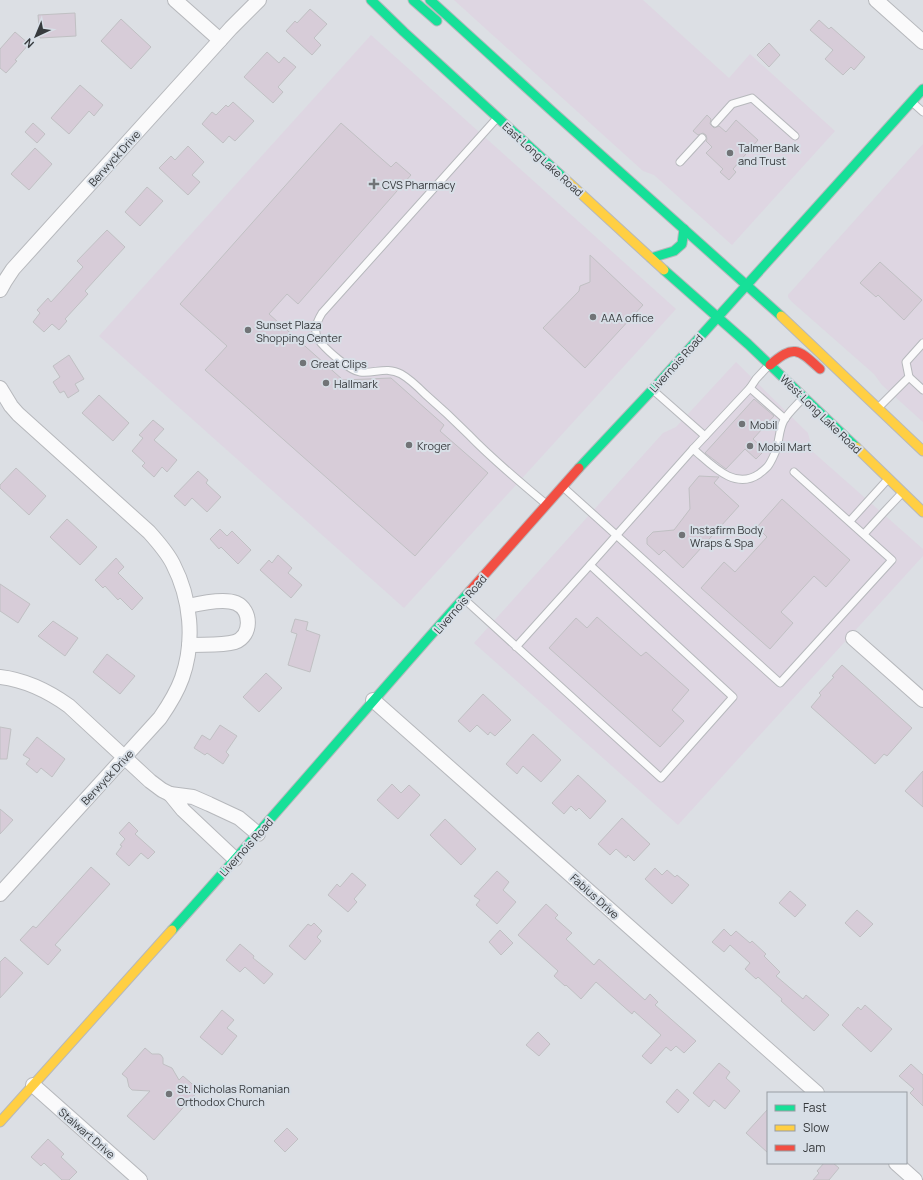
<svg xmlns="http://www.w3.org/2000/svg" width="923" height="1180" font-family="Manrope,sans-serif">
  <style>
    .commercial { fill: #ded6e2 }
    .building { fill: #d7ccd8; stroke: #c0c0c3 }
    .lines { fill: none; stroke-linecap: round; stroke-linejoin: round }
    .lane-casing { stroke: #b6b8bc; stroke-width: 9 }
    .street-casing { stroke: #b6b8bc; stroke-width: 16 }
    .fast-casing { stroke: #b6b8bc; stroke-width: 11 }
    .slow-casing { stroke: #b6b8bc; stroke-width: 11 }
    .jam-casing { stroke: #b6b8bc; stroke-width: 11 }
    .lane { stroke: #fafafb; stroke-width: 7 }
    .street { stroke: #fafafb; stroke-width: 14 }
    .fast { stroke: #16e098; stroke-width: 9 }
    .slow { stroke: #ffcf43; stroke-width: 9 }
    .jam { stroke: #f24e42; stroke-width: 9 }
    .poi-dot { fill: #717477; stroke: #d8dfe7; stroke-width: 1.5 }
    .labels { text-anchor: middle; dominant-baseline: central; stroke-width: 4; stroke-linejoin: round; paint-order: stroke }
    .poi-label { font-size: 11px; fill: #373a3d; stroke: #d8dfe7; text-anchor: start }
    .street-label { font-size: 11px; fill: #373a3d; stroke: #d8dfe7 }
  </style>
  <rect width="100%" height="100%" fill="#dcdfe4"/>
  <g class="commercial">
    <polygon points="454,0 643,0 729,78 750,54 835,131 732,245 654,175 643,171"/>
    <polygon points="371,35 676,309 404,608 99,336"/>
    <polygon points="923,144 923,422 882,385 874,374 791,301 788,297 788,295"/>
    <polygon points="736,362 808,433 813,452 923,549 923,556 678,825 474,643 663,433 676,427"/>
  </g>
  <g class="building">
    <polygon points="310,9 327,24 314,38 321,45 312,55 286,31 295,21 297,23"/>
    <polygon points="75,13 76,36 40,38 38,15"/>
    <polygon points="121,19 151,47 131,69 101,41"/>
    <polygon points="819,20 829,29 831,27 865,57 854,70 851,67 843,75 825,59 833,50 810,30"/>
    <polygon points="15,32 29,44 15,60 17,61 6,73 0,68 0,49"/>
    <polygon points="769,43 780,55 769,67 757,55"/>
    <polygon points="267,52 279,63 284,57 296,67 278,87 283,92 273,103 244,77"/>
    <polygon points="80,85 103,105 94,116 89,111 69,134 51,118"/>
    <polygon points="233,102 254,121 235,141 229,136 223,143 202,124 212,112 216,115 226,105 228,107"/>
    <polygon points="707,115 711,119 710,124 714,128 719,126 726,132 736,120 758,140 733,169 736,172 729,180 720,172 723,169 706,153 712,147 706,141 707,139 706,135 703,133 698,135 693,131"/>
    <polygon points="33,123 45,134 37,143 25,132"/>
    <polygon points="341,123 391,167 396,162 411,175 298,304 287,294 269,314 343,380 391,378 444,425 440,431 488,473 415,556 205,370 227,346 180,304"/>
    <polygon points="188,146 204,162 192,175 200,182 188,195 159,168 171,156 175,160"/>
    <polygon points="35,148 52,164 29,190 11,174"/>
    <polygon points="147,187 163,201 140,226 125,212"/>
    <polygon points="107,230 125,247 85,291 88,294 65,319 67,321 59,330 52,324 44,332 33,322 40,313 37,310 48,298 51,302 83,267 77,261"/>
    <polygon points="590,255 643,305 585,368 543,328 579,291 580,286 590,282"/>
    <polygon points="880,262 922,300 904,320 878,295 876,297 860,283"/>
    <polygon points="69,355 84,379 75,384 79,391 68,398 64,391 60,393 53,382 60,377 53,366"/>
    <polygon points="99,395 129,423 113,441 82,413"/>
    <polygon points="754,399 774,416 753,439 765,450 756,459 745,449 726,469 705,453"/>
    <polygon points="153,420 164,429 154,440 177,460 167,472 162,467 154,477 142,466 145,463 132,451 143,438 139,435"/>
    <polygon points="16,468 46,496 29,515 0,488 0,485"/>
    <polygon points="198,471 208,480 206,483 221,497 207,512 192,498 185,506 174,496"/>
    <polygon points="699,476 719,477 714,483 739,506 683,568 664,550 659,555 647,544 647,538 653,532 674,530 690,509 689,488"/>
    <polygon points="782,499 850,560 826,587 814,576 781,612 793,623 770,649 701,588 724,562 735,572 767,537 757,527"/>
    <polygon points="67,519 97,547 80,565 50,537"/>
    <polygon points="220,529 227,536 232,531 251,550 238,564 221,547 219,549 210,539"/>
    <polygon points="278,555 292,568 288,573 302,585 291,598 260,570 269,560 272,563"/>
    <polygon points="116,558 124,567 118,573 143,598 132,610 120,598 118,600 105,586 103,588 95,580"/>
    <polygon points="0,584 30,604 18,623 0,611"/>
    <polygon points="597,617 641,656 646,652 689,690 672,710 684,721 660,747 549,648 576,618 587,628"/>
    <polygon points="295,619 308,622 306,630 320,635 310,672 288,665 297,634 291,632"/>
    <polygon points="53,621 78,638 65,656 38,636"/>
    <polygon points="107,654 135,676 120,694 93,672"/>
    <polygon points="842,665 912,728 887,756 884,754 875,764 811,707 821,695 819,693 834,677 832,676"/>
    <polygon points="266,673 282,688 259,712 243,697"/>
    <polygon points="483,694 511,720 495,736 490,732 488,735 477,725 470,732 458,721"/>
    <polygon points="220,725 237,736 226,752 229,755 223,764 207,753 205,755 194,748 202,735 210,740"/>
    <polygon points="0,727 11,729 7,759 0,759"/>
    <polygon points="533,734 561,760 541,782 523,766 517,774 506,764"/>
    <polygon points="37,737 65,759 52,777 41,768 37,773 26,764 30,759 23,755"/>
    <polygon points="923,771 923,807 905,791"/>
    <polygon points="578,775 606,801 590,819 579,808 576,811 571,806 564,814 552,803"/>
    <polygon points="392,784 401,793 409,785 420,795 398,819 377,800"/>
    <polygon points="0,809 13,820 0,834"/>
    <polygon points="622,818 650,844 634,861 628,855 626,858 616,849 610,855 598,844"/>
    <polygon points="445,819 476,849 461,865 430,835"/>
    <polygon points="129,822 138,831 135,834 155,852 148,859 141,853 129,866 116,854 122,846 120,845 125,839 119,833"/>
    <polygon points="91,867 110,884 55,945 61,950 48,965 20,940 33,926 36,928"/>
    <polygon points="655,868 662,875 667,870 675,877 677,875 689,885 672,904 645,879"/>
    <polygon points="497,871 509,882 503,890 516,902 497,924 476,905 480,900 474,896"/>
    <polygon points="352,873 366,885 354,899 357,902 348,912 328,895 337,884 340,887"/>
    <polygon points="790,891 806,905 795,917 779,903"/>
    <polygon points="546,904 558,915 555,918 572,933 566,939 594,965 599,959 645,1000 650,994 658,1002 655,1005 696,1041 684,1053 676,1046 671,1051 666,1047 651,1064 642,1056 661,1035 634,1011 632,1014 596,982 581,999 566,985 565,986 554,976 558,971 518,935"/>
    <polygon points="857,910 873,924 860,937 845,923"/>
    <polygon points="314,923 322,931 317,937 321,941 305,960 289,946 308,924 311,926"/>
    <polygon points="724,929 731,936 736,931 750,943 752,941 766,954 764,956 780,972 776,976 803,999 806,995 829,1015 814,1031 781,1001 782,999 758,977 756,979 745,969 750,963 730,945 724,952 712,942"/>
    <polygon points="500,930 513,943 501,955 489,942"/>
    <polygon points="240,944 254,956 253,958 273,974 264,984 245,967 240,972 226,960"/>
    <polygon points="5,957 23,973 0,998 0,962"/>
    <polygon points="865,1005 892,1029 871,1052 842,1025 858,1007 861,1010"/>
    <polygon points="222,1010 234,1020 227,1028 237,1036 222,1055 200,1037"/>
    <polygon points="538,1032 550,1044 539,1056 526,1045"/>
    <polygon points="145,1048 152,1054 159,1054 161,1055 163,1058 163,1064 172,1068 179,1080 183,1076 199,1090 154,1140 127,1116 150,1091 132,1090 129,1087 127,1078 122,1074"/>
    <polygon points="719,1063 730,1072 726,1078 740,1091 725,1109 714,1100 709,1107 693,1093"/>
    <polygon points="911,1064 923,1075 923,1106 910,1093 914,1089 899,1076"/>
    <polygon points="677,1089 689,1100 678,1113 666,1102"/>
    <polygon points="768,1109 768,1153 746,1133"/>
    <polygon points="287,1128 298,1139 285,1152 274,1141"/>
    <polygon points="48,1139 64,1154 61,1157 77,1172 69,1180 62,1180 44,1163 41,1166 31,1157"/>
    <polygon points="824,1163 833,1163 839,1168 829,1180 813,1180 819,1173 817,1171"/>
  </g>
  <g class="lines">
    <g class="lane-casing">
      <g id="lane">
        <polyline points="913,103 923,112"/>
        <path d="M497,118L322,313C316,323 312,333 321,343C328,351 350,371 360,372C374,374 387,366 401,374C410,379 418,387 425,394C440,407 455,421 469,435C493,460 520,482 546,504"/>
        <polyline points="715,123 732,104 752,98 795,136"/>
        <polyline points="680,162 702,138"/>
        <polyline points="909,377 923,390"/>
        <polyline points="750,388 785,419"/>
        <polyline points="654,391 705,436"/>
        <polyline points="879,407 909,377 906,362 923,343"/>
        <path d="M693,449C711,464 734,491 759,474C768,467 769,466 774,455C780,443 778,431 784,420C789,412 796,406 802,399"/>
        <polyline points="563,487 780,683 892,560 794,472"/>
        <polyline points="850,521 888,479"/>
        <polyline points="864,534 885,511 902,493"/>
        <polyline points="590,565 693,449 750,388 756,379 769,365"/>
        <polyline points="464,599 661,778 733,697 590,565 516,647"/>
      </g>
    </g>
    <g class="street-casing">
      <g id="street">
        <polyline points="175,0 220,40"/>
        <polyline points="876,0 923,42"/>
        <polyline points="0,290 5,281 13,269 231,28 259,0"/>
        <path d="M0,388L11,406L18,414L149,532C158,542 167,552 173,564C191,599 195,641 182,678C177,692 169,705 160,718L0,894"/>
        <path d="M188,606C201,603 224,598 236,603C252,610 252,636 235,642C221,646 203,644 189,645"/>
        <polyline points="853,638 923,700"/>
        <path d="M0,677C26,680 48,691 69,706L150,781L162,790L170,794"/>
        <polyline points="373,700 817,1093"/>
        <polyline points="235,859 183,810 170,794 193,797 209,804 239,818 258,834"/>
        <polyline points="33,1085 140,1180"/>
        <polyline points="896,1163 915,1180"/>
      </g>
    </g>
    <g class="fast-casing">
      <g id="fast">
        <polyline points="371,0 404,32 565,179"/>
        <polyline points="413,0 437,21"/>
        <polyline points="430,0 553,112 781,316"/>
        <polyline points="651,258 674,251 682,244 684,229"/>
        <polyline points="664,270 748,344 856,447"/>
        <polyline points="579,468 653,389 923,89"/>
        <path d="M172,930C273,818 370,703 470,591"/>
      </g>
    </g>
    <g class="slow-casing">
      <g id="slow">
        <polyline points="565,179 664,270"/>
        <polyline points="781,316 923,451"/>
        <polyline points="856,447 923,512"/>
        <polyline points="0,1122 172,930"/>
      </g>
    </g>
    <g class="jam-casing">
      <g id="jam">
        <path d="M770,365C794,344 798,349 820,369"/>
        <polyline points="470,591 579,468"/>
      </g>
    </g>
    <use href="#lane" class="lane"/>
    <use href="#street" class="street"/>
    <use href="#fast" class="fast"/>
    <use href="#slow" class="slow"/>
    <use href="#jam" class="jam"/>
  </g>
  <g class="poi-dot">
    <circle cx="730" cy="153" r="4"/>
    <path d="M372 178h4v4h4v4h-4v4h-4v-4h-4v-4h4z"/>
    <circle cx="593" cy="317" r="4"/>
    <circle cx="248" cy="330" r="4"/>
    <circle cx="303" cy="363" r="4"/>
    <circle cx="326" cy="383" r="4"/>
    <circle cx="742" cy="424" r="4"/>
    <circle cx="409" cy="445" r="4"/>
    <circle cx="750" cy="446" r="4"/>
    <circle cx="682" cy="535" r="4"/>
    <circle cx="169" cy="1094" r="4"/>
  </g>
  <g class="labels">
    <g class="poi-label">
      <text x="738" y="147">Talmer Bank<tspan x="738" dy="13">and Trust</tspan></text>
      <text x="382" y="184">CVS Pharmacy</text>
      <text x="601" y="317">AAA office</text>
      <text x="256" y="324">Sunset Plaza<tspan x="256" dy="13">Shopping Center</tspan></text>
      <text x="311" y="363">Great Clips</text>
      <text x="334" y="383">Hallmark</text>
      <text x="750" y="424">Mobil</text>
      <text x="417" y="445">Kroger</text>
      <text x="758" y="446">Mobil Mart</text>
      <text x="690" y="529">Instafirm Body<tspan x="690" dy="13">Wraps &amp; Spa</tspan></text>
      <text x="177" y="1088">St. Nicholas Romanian<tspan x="177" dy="13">Orthodox Church</tspan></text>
    </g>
    <g class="street-label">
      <text transform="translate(114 158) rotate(-48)">Berwyck Drive</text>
      <text transform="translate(543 159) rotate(42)">East Long Lake Road</text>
      <text transform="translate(676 363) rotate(-48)">Livernois Road</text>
      <text transform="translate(821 414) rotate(44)">West Long Lake Road</text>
      <text transform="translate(460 604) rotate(-49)">Livernois Road</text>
      <text transform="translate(107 777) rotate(-47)">Berwyck Drive</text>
      <text transform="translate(246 847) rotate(-48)">Livernois Road</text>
      <text transform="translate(595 896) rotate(42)">Fabius Drive</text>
      <text transform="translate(87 1133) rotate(41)">Stalwart Drive</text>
    </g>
  </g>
  <rect x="767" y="1092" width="140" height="72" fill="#d8dfe7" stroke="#989da3"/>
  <rect x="775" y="1105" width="20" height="6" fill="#16e098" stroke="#989da3"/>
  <text x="803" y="1112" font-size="12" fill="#373a3d">Fast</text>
  <rect x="775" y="1125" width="20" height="6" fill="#ffcf43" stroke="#989da3"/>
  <text x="803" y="1132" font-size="12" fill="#373a3d">Slow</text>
  <rect x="775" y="1145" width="20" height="6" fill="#f24e42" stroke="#989da3"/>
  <text x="803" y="1152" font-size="12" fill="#373a3d">Jam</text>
  <g transform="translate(36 36) rotate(224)" stroke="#d8dfe7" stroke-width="3" paint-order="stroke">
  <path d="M0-3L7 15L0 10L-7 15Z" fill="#373a3d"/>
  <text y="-6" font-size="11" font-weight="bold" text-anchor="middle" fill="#373a3d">N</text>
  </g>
</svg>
